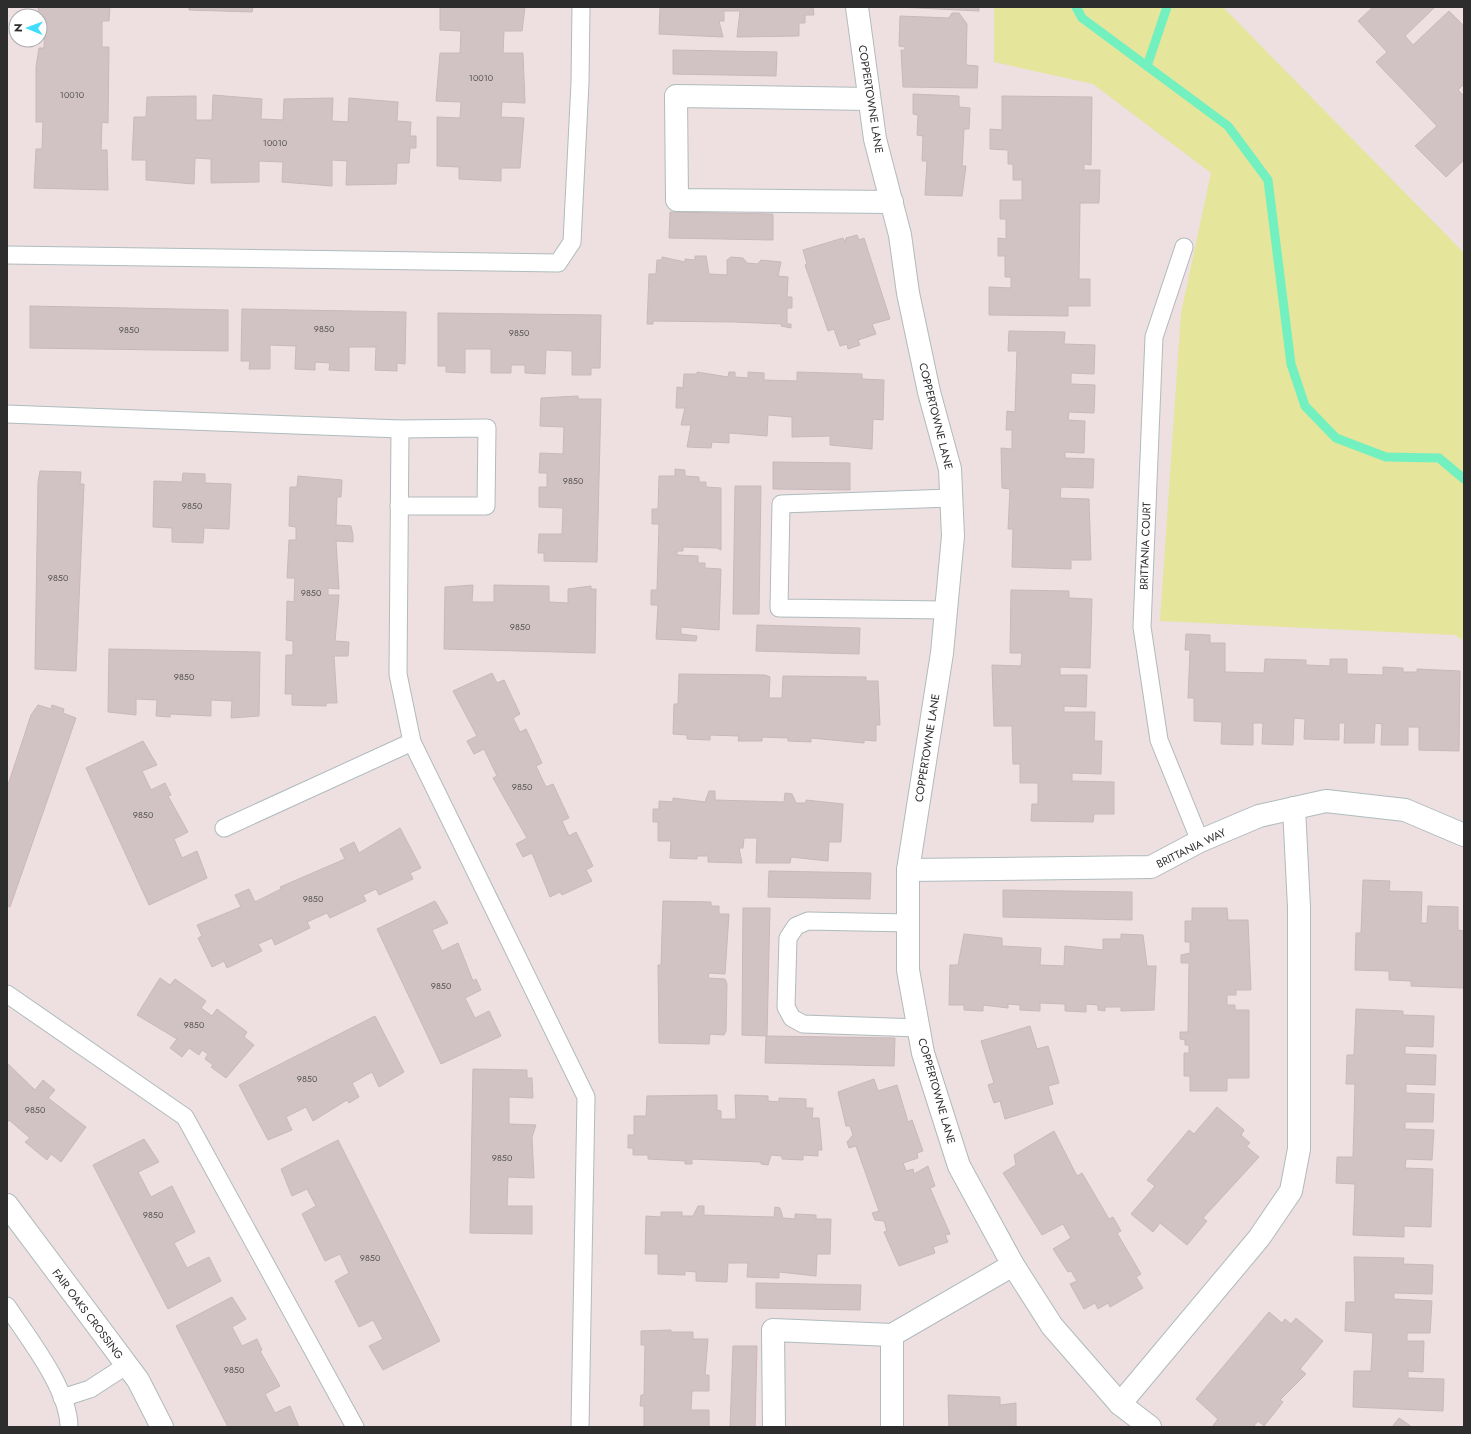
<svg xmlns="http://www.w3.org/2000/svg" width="1471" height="1434" font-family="Jost,sans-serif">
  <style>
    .green { fill: #e5e59b }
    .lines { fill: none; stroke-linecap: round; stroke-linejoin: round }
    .stream { stroke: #72f0bf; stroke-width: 9 }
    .building { fill: #d1c3c4; stroke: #cab8b9 }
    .lane-casing { stroke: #afbbbd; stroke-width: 19 }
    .street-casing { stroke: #afbbbd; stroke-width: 24 }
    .secondary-casing { stroke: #afbbbd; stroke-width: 24 }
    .lane { stroke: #fff; stroke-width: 17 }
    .street { stroke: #fff; stroke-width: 22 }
    .secondary { stroke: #fff; stroke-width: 22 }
    .labels { text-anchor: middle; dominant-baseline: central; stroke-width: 3; stroke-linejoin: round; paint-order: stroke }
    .number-label { font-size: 9px; fill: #565253 }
    .street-label { font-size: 11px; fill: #2d2d2d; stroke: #fff }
  </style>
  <rect width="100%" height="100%" fill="#eedfe1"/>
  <polygon class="green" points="994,7 1223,7 1464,253 1464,641 1455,635 1160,621 1181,313 1211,173 1093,84 994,62"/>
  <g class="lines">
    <g class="stream">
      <polyline points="1076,7 1082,18 1228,126 1268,180 1291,364 1305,406 1336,438 1386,457 1439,458 1464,479"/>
      <polyline points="1147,66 1167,7"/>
    </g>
  </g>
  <g class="building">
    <polygon points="38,7 110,7 109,21 102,21 102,47 109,47 108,123 102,122 101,150 107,150 108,190 34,188 36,149 42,149 43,122 36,122 36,67 39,48 44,48 45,21 40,21"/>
    <polygon points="189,7 253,7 252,12 189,10"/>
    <polygon points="440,7 525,7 522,31 504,31 503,53 523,53 525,103 502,102 501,117 524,118 520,168 501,168 501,181 459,179 459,167 437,166 437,117 460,118 461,102 436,101 440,53 460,53 461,31 440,30"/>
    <polygon points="660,7 813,7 814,15 805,15 805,23 799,23 799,36 737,37 740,11 724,11 724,21 719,21 723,37 659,34"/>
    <polygon points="898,7 979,7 979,11"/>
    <polygon points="1373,7 1435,7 1405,36 1413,45 1449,11 1464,26 1464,84 1458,90 1464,96 1464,160 1446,177 1415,146 1437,126 1376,62 1387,52 1358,21"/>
    <polygon points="952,13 959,13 967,24 966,65 978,66 977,88 903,87 901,50 905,50 905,47 899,46 900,16 949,18"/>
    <polygon points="673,50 777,52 776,76 673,74"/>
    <polygon points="913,94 959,96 959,107 970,108 969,129 964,129 962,166 966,166 962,196 925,195 927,161 922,161 923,136 917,135 918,115 913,114"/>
    <polygon points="213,95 262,99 261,119 283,120 284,99 333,98 332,121 348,122 349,98 398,102 397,121 411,122 410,136 416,136 416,148 410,148 409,163 397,163 396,184 346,185 347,161 332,160 332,186 282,182 283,162 259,161 259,182 211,183 211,159 195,158 194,184 146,180 146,160 132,160 134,117 146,117 147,97 196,96 196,120 212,120"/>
    <polygon points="1002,96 1092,97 1091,165 1084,164 1084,170 1100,170 1099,203 1080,203 1079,279 1090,279 1090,306 1068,306 1068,316 989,315 989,287 1011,288 1011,277 1005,277 1005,256 998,256 998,238 1006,239 1006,219 1000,219 1000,200 1022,200 1022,180 1013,180 1013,164 1008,164 1008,150 990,149 990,129 1002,130"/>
    <polygon points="670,212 773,214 773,240 669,238"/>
    <polygon points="857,235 859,240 864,238 890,319 872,324 876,334 858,340 860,345 848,349 847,344 840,346 834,329 828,331 805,265 807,264 803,250 843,238 845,243 846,238"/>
    <polygon points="695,256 706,256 709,274 727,275 727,260 731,257 743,258 747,263 758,264 761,260 781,262 778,276 788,277 787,297 792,297 792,308 787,308 787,324 791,324 791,328 781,326 782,324 734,322 653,321 653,324 647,324 649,274 656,274 657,260 662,260 662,257 685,262 685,259 695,260"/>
    <polygon points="30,306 228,310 228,351 30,348"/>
    <polygon points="242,309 406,312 405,364 397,363 397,371 375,370 376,347 349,347 349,371 329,370 330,363 315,362 315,370 295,369 296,346 270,345 270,369 249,369 250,361 241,361"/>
    <polygon points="438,313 601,315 600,368 591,368 591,375 572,375 572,351 546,350 545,374 525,373 525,365 511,365 511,373 491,373 491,349 465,349 465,373 446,372 446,366 438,366"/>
    <polygon points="1009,331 1065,332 1064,344 1095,345 1094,374 1071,373 1071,384 1095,385 1094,413 1069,412 1068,420 1085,421 1084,453 1065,452 1065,458 1094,459 1093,488 1061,487 1060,498 1089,499 1091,560 1071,560 1071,569 1012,567 1013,529 1008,529 1010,489 1002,488 1001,448 1012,449 1012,430 1006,430 1007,411 1015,412 1017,351 1008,351"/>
    <polygon points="697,372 728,377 729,372 735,372 735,377 748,378 748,372 764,373 764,380 797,381 797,372 862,374 862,379 884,380 883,420 873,419 872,449 830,445 830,436 792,437 792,417 768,415 767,436 729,433 729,443 712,442 711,448 687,447 691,425 681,425 685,408 676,408 677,387 683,388 684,374 697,374"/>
    <polygon points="578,396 578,399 601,399 597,562 544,561 544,553 538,553 539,534 562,534 563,508 539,507 539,487 547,487 547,473 539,473 540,453 563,454 564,427 540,426 541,398"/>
    <polygon points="773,462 850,463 850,490 773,489"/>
    <polygon points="675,469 685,470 685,476 699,477 699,482 706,482 706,487 721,488 721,550 717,548 683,547 683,551 677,551 677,555 698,556 698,563 705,563 705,568 721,569 719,630 681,627 681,634 697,636 696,641 656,639 658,605 651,605 651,590 657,590 659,524 652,524 652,509 658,509 659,476 675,476"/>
    <polygon points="40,471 81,472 80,484 84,484 76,671 35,669 38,482"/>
    <polygon points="183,473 205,474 205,483 231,484 229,529 204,528 203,543 172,542 172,528 153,527 154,481 182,482"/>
    <polygon points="298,476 342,480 341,497 337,497 336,525 351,526 353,535 353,542 336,541 339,589 328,588 328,595 339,595 335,641 349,642 348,656 334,656 337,703 326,703 326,706 292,705 292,694 285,694 286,655 293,655 293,641 286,640 287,601 294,602 295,578 287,578 289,540 296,540 296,527 289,526 290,487 297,487"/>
    <polygon points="735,486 761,486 759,614 733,614"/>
    <polygon points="473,585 472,602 494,602 494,585 549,586 549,602 568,603 568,589 591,586 591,589 596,589 595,653 444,649 445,587"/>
    <polygon points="1011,590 1069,591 1069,598 1092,599 1090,668 1060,667 1060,675 1087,675 1086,707 1064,706 1064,712 1095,712 1094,741 1102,741 1101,774 1072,773 1072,781 1114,782 1114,814 1094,814 1093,822 1031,821 1032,804 1038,804 1038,783 1020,783 1020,764 1013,764 1012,726 994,726 992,665 1021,666 1022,653 1010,653"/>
    <polygon points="757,625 860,628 859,654 756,651"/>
    <polygon points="1186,634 1210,635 1210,643 1225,643 1225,672 1264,673 1265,659 1306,660 1306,665 1330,666 1330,659 1347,659 1347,674 1383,675 1383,667 1403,668 1403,672 1417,672 1417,669 1460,671 1459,751 1419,750 1419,727 1408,727 1408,745 1381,745 1382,724 1375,723 1374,743 1344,743 1345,723 1339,723 1339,740 1304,739 1305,719 1294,718 1293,745 1262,744 1263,723 1253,723 1253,745 1221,744 1222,722 1194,721 1194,698 1188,698 1190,650 1185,650"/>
    <polygon points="109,649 260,652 259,716 231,718 232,701 211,700 211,716 170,714 170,717 156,716 157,700 136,699 136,715 108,712"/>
    <polygon points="492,673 497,683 504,680 520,714 513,718 520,732 526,729 542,763 536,766 546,787 553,784 569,818 562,821 569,836 576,832 593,866 586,870 592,881 562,895 560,892 550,897 532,853 523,857 516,844 527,838 493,778 497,776 484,749 474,754 467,741 477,736 453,691"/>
    <polygon points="679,674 765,675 770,677 769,698 782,698 783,676 866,677 866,681 878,681 880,725 876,725 876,741 864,740 864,743 811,738 811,742 788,741 788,738 762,737 762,741 738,741 739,736 710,735 710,740 687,739 687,735 673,734 674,704 678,704"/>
    <polygon points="38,705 51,709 52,705 64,709 63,713 76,718 10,907 7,905 7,788 31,715"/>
    <polygon points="143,741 157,765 142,771 151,790 165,783 171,795 168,796 188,832 174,839 182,858 197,851 207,878 149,905 86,768"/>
    <polygon points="709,791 715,791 715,800 784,802 785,793 792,794 796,803 806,803 806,800 843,804 841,842 829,842 828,861 791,857 790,863 756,863 757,838 744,838 743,848 739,848 742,863 708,862 708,856 697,856 697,859 670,858 671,841 658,841 658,822 653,822 653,809 659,809 659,801 673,802 673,798 705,802"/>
    <polygon points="400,828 421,868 410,873 413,879 379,895 376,889 363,895 366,901 330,918 327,913 307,922 310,928 275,945 272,938 258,944 262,951 227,968 224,961 212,967 198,938 202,936 197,925 241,907 235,895 249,889 255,902 281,889 280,887 345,859 340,849 354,842 359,853"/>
    <polygon points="769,871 871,873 870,899 768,897"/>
    <polygon points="1363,880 1390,881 1389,891 1422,892 1421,923 1427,923 1428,906 1458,907 1458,930 1464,931 1464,988 1411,986 1411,981 1389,980 1389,971 1355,970 1356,933 1361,933"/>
    <polygon points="1003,890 1132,892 1132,920 1003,917"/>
    <polygon points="435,901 448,923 432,930 442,951 458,943 473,981 476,979 481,990 465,998 475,1018 489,1011 501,1036 441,1064 377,929"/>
    <polygon points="663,901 711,902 711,906 719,906 719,914 729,914 725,974 709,973 708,978 725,979 727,984 726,1031 724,1035 710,1034 709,1044 659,1043 658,965 661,965"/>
    <polygon points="743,908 770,908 767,1036 742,1035"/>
    <polygon points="1192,908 1227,908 1228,920 1248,920 1251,990 1236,990 1236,995 1227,995 1227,1005 1235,1005 1235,1010 1249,1010 1249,1078 1227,1078 1227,1091 1190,1091 1190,1076 1184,1076 1184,1053 1189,1053 1189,1045 1185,1045 1185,1040 1180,1039 1180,1032 1188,1032 1189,963 1181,963 1181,955 1190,953 1190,942 1185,942 1185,921 1192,921"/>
    <polygon points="964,934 1002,938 1002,946 1041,948 1040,965 1064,966 1065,946 1103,950 1103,939 1121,939 1121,934 1143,935 1147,966 1156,966 1154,1010 1121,1011 1121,1007 1105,1007 1105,1011 1098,1010 1098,1005 1086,1004 1086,1012 1065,1011 1065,1004 1040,1003 1040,1011 1020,1010 1020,1005 1008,1004 1008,1008 983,1005 983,1011 964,1010 964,1005 949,1005 950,965 958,965"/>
    <polygon points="160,978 170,985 175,979 206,1001 201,1008 212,1016 217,1009 247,1032 244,1037 254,1045 226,1078 211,1067 213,1065 205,1059 208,1054 202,1050 199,1055 189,1048 182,1057 170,1048 177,1039 137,1015"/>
    <polygon points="1356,1009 1403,1011 1403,1015 1434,1016 1433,1047 1405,1046 1405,1054 1436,1055 1435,1085 1406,1084 1406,1093 1434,1094 1433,1122 1405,1122 1405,1129 1434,1130 1432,1160 1406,1159 1405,1168 1433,1169 1431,1227 1404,1226 1404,1237 1353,1235 1355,1184 1336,1183 1337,1157 1353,1157 1355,1084 1346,1084 1347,1055 1354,1055"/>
    <polygon points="375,1016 404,1072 379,1087 372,1072 352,1083 359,1097 349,1103 347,1100 313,1121 306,1107 286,1117 292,1130 268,1140 239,1085"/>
    <polygon points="1030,1026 1037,1049 1048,1046 1059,1083 1048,1086 1053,1104 1005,1119 1000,1101 994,1103 988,1085 994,1083 981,1041"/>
    <polygon points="766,1036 895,1038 894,1066 765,1063"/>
    <polygon points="7,1063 35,1090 43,1080 55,1090 48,1098 86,1127 61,1162 51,1154 47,1160 25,1142 30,1138 9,1120 7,1123"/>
    <polygon points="473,1069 527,1070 527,1078 532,1078 533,1098 509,1097 509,1124 536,1125 532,1137 534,1178 508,1177 507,1206 532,1206 532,1234 470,1233"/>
    <polygon points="874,1079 878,1091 897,1085 908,1122 912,1120 923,1151 917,1153 918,1158 903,1163 906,1171 913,1169 914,1174 928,1166 935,1186 930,1188 950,1234 945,1235 948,1242 933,1247 935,1253 899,1266 884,1232 887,1231 884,1221 875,1220 872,1213 879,1211 856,1146 849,1148 847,1142 853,1135 850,1126 846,1126 838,1092"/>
    <polygon points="717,1095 717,1110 721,1111 721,1119 736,1119 735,1095 768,1096 768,1101 779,1102 779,1098 806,1099 806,1108 813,1108 812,1118 819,1118 822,1150 818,1150 818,1156 803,1155 803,1160 782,1159 782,1156 771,1155 768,1165 761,1164 761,1162 692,1159 692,1164 685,1164 685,1161 648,1159 648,1155 633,1155 633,1148 628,1148 628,1135 634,1135 634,1116 646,1116 647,1096"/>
    <polygon points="1217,1107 1244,1130 1241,1135 1250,1143 1246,1146 1259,1157 1203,1218 1207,1221 1187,1245 1160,1223 1153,1232 1131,1214 1155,1186 1147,1180 1189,1130 1194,1134"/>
    <polygon points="1054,1131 1077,1176 1082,1173 1109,1219 1113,1217 1121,1231 1117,1233 1141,1274 1136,1277 1143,1288 1110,1307 1108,1303 1098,1309 1095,1303 1084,1309 1070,1284 1077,1281 1071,1271 1068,1272 1053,1249 1071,1238 1063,1224 1042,1235 1003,1173 1016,1165 1014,1155"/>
    <polygon points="144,1139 159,1162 138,1172 151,1197 172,1186 195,1232 174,1243 187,1268 209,1257 221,1281 168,1309 93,1165"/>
    <polygon points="338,1140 440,1341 383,1370 369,1346 383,1339 373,1320 359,1327 335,1281 349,1273 340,1254 325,1261 302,1214 316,1206 307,1189 292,1196 281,1169"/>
    <polygon points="698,1206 704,1206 704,1215 774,1217 775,1207 780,1208 783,1218 795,1219 795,1214 816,1215 816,1219 831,1219 830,1254 817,1254 816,1276 779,1272 779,1278 747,1277 748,1263 728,1263 727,1282 696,1281 696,1272 685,1271 685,1275 658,1274 658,1254 645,1254 646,1216 661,1217 661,1212 682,1212 682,1216 693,1216"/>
    <polygon points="1354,1257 1404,1258 1403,1264 1433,1265 1432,1294 1394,1293 1394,1299 1432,1301 1430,1333 1407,1333 1407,1341 1424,1341 1423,1372 1408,1371 1408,1378 1444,1379 1443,1411 1353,1407 1354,1371 1371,1371 1373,1333 1345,1331 1346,1302 1355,1302"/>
    <polygon points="756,1283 861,1285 860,1310 756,1308"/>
    <polygon points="232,1297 246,1319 232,1327 242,1346 257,1339 262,1350 260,1351 280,1386 265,1394 275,1413 290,1406 299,1427 228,1427 176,1326"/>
    <polygon points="1269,1312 1282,1323 1285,1319 1291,1324 1296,1318 1323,1341 1300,1369 1306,1374 1280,1400 1283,1402 1264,1426 1258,1421 1253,1427 1212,1427 1218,1419 1196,1399"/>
    <polygon points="671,1330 671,1332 693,1332 693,1339 708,1339 705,1375 709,1375 709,1391 692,1391 691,1410 709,1410 709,1427 644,1427 644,1406 640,1406 641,1395 644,1395 645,1345 641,1345 641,1331"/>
    <polygon points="733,1346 757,1346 755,1427 730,1427"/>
    <polygon points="948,1395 1000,1397 1000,1405 1016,1403 1016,1427 949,1427"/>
    <polygon points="1399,1418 1412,1427 1392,1427"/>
  </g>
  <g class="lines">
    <g class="lane-casing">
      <g id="lane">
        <polyline points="1184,247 1154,337 1142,627 1159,740 1200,841"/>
        <polyline points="7,255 558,263 572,242 580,83 581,7"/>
        <polyline points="7,414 400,429 398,674 412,742 586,1097 580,1427"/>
        <polyline points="399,506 486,506 487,428 400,429"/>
        <polyline points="946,610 779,608 781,504 951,498"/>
        <polyline points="224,828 412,742"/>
        <polyline points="908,923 808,921 796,926 788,938 786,1007 792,1018 803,1024 919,1028"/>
        <polyline points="7,994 185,1117 355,1427"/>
        <path d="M7,1306C28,1338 69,1389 69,1427"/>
        <polyline points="62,1398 90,1389 127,1365"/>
      </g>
    </g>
    <g class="street-casing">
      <g id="street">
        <polyline points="857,7 875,139 900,235 908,293 929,392 950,469 953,536 942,653 908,870 908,970 923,1053 959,1166 1013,1265 1052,1326 1120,1404 1150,1427"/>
        <polyline points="869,99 676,96 677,200 892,202"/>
        <polyline points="908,870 1151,867 1200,841 1259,816 1326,801 1405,810 1464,835"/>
        <polyline points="1120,1404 1259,1238 1291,1191 1299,1149 1299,907 1294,808"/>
        <polyline points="774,1427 773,1330 892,1335 1013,1265"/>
        <polyline points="892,1427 892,1335"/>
      </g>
    </g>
    <g class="secondary-casing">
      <polyline id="secondary" points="7,1205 138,1380 162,1427"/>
    </g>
    <use href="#lane" class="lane"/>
    <use href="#street" class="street"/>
    <use href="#secondary" class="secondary"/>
  </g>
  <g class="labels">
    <g class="number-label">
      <text x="481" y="77">10010</text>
      <text x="72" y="94">10010</text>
      <text x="275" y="142">10010</text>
      <text x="324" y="328">9850</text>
      <text x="129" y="329">9850</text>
      <text x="519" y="332">9850</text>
      <text x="573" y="480">9850</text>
      <text x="192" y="505">9850</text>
      <text x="58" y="577">9850</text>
      <text x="311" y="592">9850</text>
      <text x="520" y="626">9850</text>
      <text x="184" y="676">9850</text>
      <text x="522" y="786">9850</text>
      <text x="143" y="814">9850</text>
      <text x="313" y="898">9850</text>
      <text x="441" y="985">9850</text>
      <text x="194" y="1024">9850</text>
      <text x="307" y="1078">9850</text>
      <text x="35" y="1109">9850</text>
      <text x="502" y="1157">9850</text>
      <text x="153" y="1214">9850</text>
      <text x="370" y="1257">9850</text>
      <text x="234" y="1369">9850</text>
    </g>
    <g class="street-label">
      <text transform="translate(871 99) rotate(81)">COPPERTOWNE LANE</text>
      <text transform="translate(936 416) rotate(76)">COPPERTOWNE LANE</text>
      <text transform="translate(1145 546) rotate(-88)">BRITTANIA COURT</text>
      <text transform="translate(927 748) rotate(-81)">COPPERTOWNE LANE</text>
      <text transform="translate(1191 848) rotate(-26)">BRITTANIA WAY</text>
      <text transform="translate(937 1091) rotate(74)">COPPERTOWNE LANE</text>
      <text transform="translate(88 1314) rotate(53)">FAIR OAKS CROSSING</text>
    </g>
  </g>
  <rect width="1471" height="1434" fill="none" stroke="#2d2d2d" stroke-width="16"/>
  <g transform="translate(28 28) rotate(271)"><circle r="19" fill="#ffffff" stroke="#ababab"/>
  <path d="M0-3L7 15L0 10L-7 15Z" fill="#3edefc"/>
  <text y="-6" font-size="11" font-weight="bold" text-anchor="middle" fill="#2d2d2d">N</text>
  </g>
</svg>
